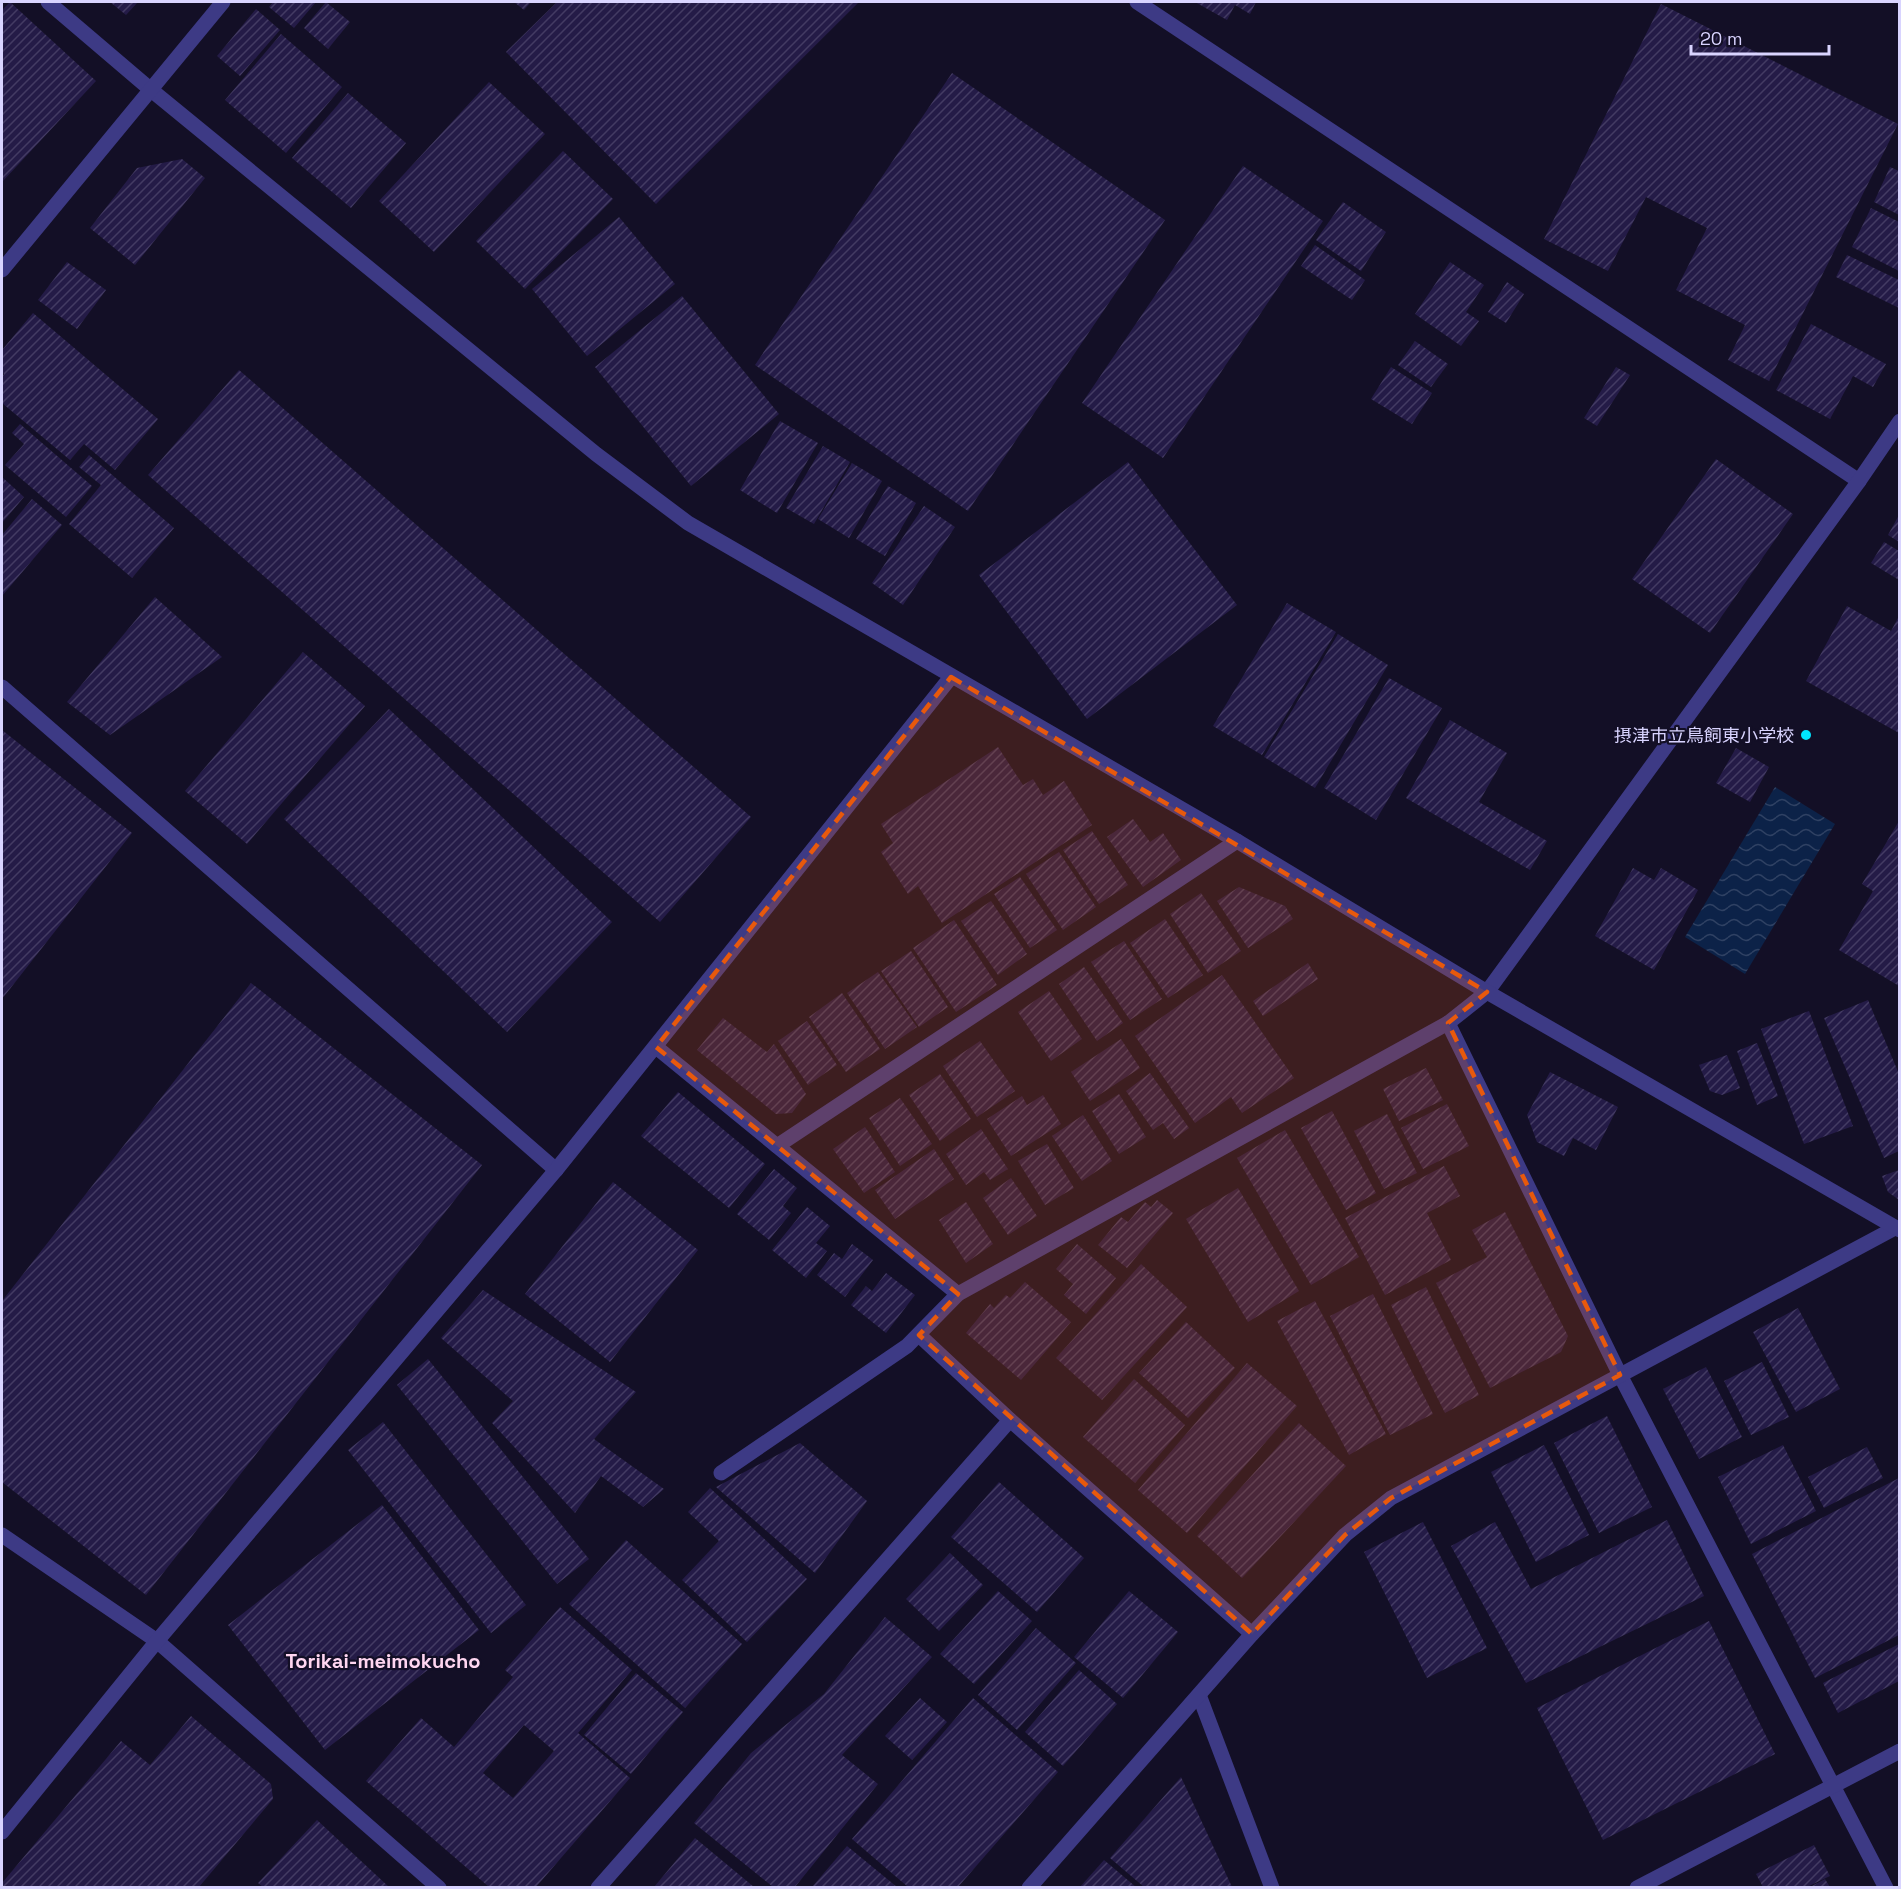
<svg xmlns="http://www.w3.org/2000/svg" width="1901" height="1889" font-family="'Space Grotesk','Noto Sans JP',sans-serif">
  <style>
    .water { fill: url(#water-waves) }
    .building { fill: url(#building-hatch); fill-rule: evenodd }
    .lines { fill: none; stroke-linecap: round; stroke-linejoin: round }
    .minor { stroke: #3d3a85; stroke-width: 15 }
    .tertiary { stroke: #3d3a85; stroke-width: 15 }
    .marked { fill: #e8590c; fill-opacity: 0.2; stroke: #e8590c; stroke-width: 4.5; stroke-dasharray: 12 8; stroke-linejoin: round }
    .poi-dot { fill: #00e5ff; stroke: #130f26; stroke-width: 2 }
    .labels { text-anchor: middle; dominant-baseline: central; stroke-width: 4.5; stroke-linejoin: round; paint-order: stroke }
    .poi-label { font-size: 18px; fill: #d9d4ff; stroke: #130f26; text-anchor: end }
    .neighbourhood-label { font-size: 20px; font-weight: bold; fill: #ffd6f0; stroke: #130f26 }
  </style>
  <defs>
    <pattern id="water-waves" width="16" height="10" patternUnits="userSpaceOnUse" patternTransform="scale(1.5)"><rect width="16" height="10" fill="#0c2248"/><path d="M0 5q4-4 8 0t8 0" fill="none" stroke="#2f4163"/></pattern>
    <pattern id="building-hatch" width="6" height="6" patternUnits="userSpaceOnUse" patternTransform="scale(1.5)"><rect width="6" height="6" fill="#241b47"/><path d="M-1 1l2-2M0 6l6-6M5 7l2-2" fill="none" stroke="#433b63"/></pattern>
  </defs>
  <rect width="100%" height="100%" fill="#130f26"/>
  <polygon class="water" points="1775,787 1835,824 1745,974 1685,937"/>
  <g class="building">
    <polygon points="10,2 96,81 2,182 2,10"/>
    <polygon points="110,2 138,2 126,15"/>
    <polygon points="273,2 316,2 294,28 269,7"/>
    <polygon points="326,2 350,22 328,49 304,28"/>
    <polygon points="514,2 531,2 524,10"/>
    <polygon points="557,2 859,2 656,204 506,52"/>
    <polygon points="1195,2 1256,2 1250,14 1235,5 1227,20"/>
    <polygon points="1661,4 1898,124 1769,381 1728,360 1745,325 1676,290 1707,228 1646,197 1608,271 1544,239"/>
    <polygon points="256,9 280,30 240,76 217,56"/>
    <polygon points="281,34 342,87 286,153 225,100"/>
    <polygon points="952,73 1165,220 968,511 755,365"/>
    <polygon points="489,82 545,134 434,252 379,201"/>
    <polygon points="348,93 406,143 351,208 292,158"/>
    <polygon points="563,151 613,199 525,289 476,241"/>
    <polygon points="182,159 205,178 135,265 90,228 137,168"/>
    <polygon points="1243,166 1323,221 1163,458 1082,403"/>
    <polygon points="1890,167 1899,171 1899,215 1874,202"/>
    <polygon points="1343,202 1386,232 1361,271 1316,240"/>
    <polygon points="1871,208 1899,222 1899,271 1852,247"/>
    <polygon points="619,217 675,284 587,356 532,289"/>
    <polygon points="1315,245 1365,280 1352,300 1301,266"/>
    <polygon points="1847,255 1899,280 1899,308 1836,277"/>
    <polygon points="67,262 106,290 77,329 38,300"/>
    <polygon points="1450,262 1484,285 1466,312 1479,321 1461,346 1415,314"/>
    <polygon points="1507,282 1524,294 1506,323 1488,312"/>
    <polygon points="682,296 779,414 691,486 595,367"/>
    <polygon points="33,313 158,419 115,470 84,444 70,460 2,403 2,377 4,374 2,372 2,350"/>
    <polygon points="1811,324 1886,364 1873,387 1853,376 1830,419 1776,390"/>
    <polygon points="1415,341 1448,364 1431,387 1398,365"/>
    <polygon points="1391,367 1432,393 1412,424 1371,399"/>
    <polygon points="1616,367 1630,375 1597,426 1584,418"/>
    <polygon points="239,370 751,817 660,922 148,475"/>
    <polygon points="780,421 818,443 777,513 740,490"/>
    <polygon points="20,424 92,486 66,517 5,465 24,444 12,433"/>
    <polygon points="823,446 850,462 814,524 786,508"/>
    <polygon points="89,455 174,528 132,578 69,524 101,485 79,467"/>
    <polygon points="1716,459 1793,514 1710,633 1632,579"/>
    <polygon points="1128,462 1237,605 1087,719 979,575"/>
    <polygon points="852,463 882,481 849,538 818,519"/>
    <polygon points="2,477 24,497 2,523"/>
    <polygon points="888,486 916,503 885,556 856,539"/>
    <polygon points="32,499 62,525 2,596 2,535"/>
    <polygon points="924,506 955,527 903,605 872,583"/>
    <polygon points="1899,515 1899,542 1888,535"/>
    <polygon points="1884,542 1899,551 1899,580 1871,563"/>
    <polygon points="155,597 222,657 110,735 67,702"/>
    <polygon points="1287,603 1336,632 1262,755 1213,726"/>
    <polygon points="1847,606 1891,631 1899,616 1899,733 1806,681"/>
    <polygon points="1338,634 1388,665 1315,788 1264,757"/>
    <polygon points="303,652 365,706 247,844 185,791"/>
    <polygon points="1389,678 1442,708 1376,820 1324,788"/>
    <polygon points="389,709 612,922 507,1032 284,819"/>
    <polygon points="1450,720 1507,753 1479,802 1547,841 1530,870 1406,798"/>
    <polygon points="2,730 132,833 2,999"/>
    <polygon points="998,747 1023,785 1033,779 1043,795 1064,781 1092,825 942,923 918,886 908,894 881,852 893,843 881,824"/>
    <polygon points="1736,748 1769,767 1750,802 1716,783"/>
    <polygon points="1133,819 1150,842 1163,833 1181,860 1143,887 1107,837"/>
    <polygon points="1899,821 1899,986 1839,950 1873,891 1862,884"/>
    <polygon points="1092,831 1128,885 1099,904 1063,850"/>
    <polygon points="1059,852 1096,907 1063,930 1026,874"/>
    <polygon points="1633,868 1654,880 1661,868 1698,890 1654,970 1595,936"/>
    <polygon points="1020,877 1057,930 1030,948 994,894"/>
    <polygon points="1239,887 1285,906 1293,919 1248,948 1217,901"/>
    <polygon points="1201,893 1241,951 1208,973 1170,914"/>
    <polygon points="991,901 1027,954 998,975 961,921"/>
    <polygon points="1165,919 1203,975 1168,998 1130,943"/>
    <polygon points="954,920 997,985 956,1012 913,948"/>
    <polygon points="1124,941 1162,999 1130,1020 1091,962"/>
    <polygon points="911,951 948,1007 919,1027 881,971"/>
    <polygon points="1308,963 1318,979 1263,1016 1253,1001"/>
    <polygon points="1084,967 1123,1023 1097,1041 1059,984"/>
    <polygon points="878,972 917,1027 885,1049 847,993"/>
    <polygon points="1222,975 1294,1078 1242,1113 1231,1097 1195,1123 1135,1036"/>
    <polygon points="251,983 482,1165 146,1595 2,1482 2,1301"/>
    <polygon points="1049,991 1082,1039 1051,1061 1018,1012"/>
    <polygon points="842,993 880,1049 846,1072 809,1017"/>
    <polygon points="1868,1000 1899,1074 1899,1151 1884,1158 1824,1018"/>
    <polygon points="1809,1011 1853,1126 1804,1144 1761,1029"/>
    <polygon points="723,1018 767,1052 774,1044 806,1094 792,1113 776,1114 697,1050"/>
    <polygon points="807,1021 837,1065 808,1085 778,1041"/>
    <polygon points="1121,1039 1140,1068 1090,1101 1071,1072"/>
    <polygon points="980,1041 1015,1091 977,1117 943,1066"/>
    <polygon points="1757,1043 1778,1096 1757,1105 1737,1051"/>
    <polygon points="1727,1055 1740,1088 1722,1095 1710,1091 1699,1065"/>
    <polygon points="1426,1068 1443,1100 1399,1121 1383,1089"/>
    <polygon points="1550,1072 1618,1107 1596,1150 1573,1138 1564,1156 1537,1142 1527,1115"/>
    <polygon points="1150,1073 1189,1128 1174,1139 1163,1123 1153,1130 1126,1091"/>
    <polygon points="940,1074 971,1119 940,1141 909,1095"/>
    <polygon points="678,1092 765,1164 729,1208 641,1136"/>
    <polygon points="1119,1094 1146,1137 1119,1154 1092,1111"/>
    <polygon points="1043,1095 1061,1124 1011,1156 987,1119 1022,1096 1027,1105"/>
    <polygon points="900,1098 932,1144 900,1166 869,1118"/>
    <polygon points="1447,1104 1469,1146 1423,1169 1401,1128"/>
    <polygon points="1332,1111 1376,1193 1346,1210 1301,1128"/>
    <polygon points="1387,1114 1417,1173 1384,1189 1354,1131"/>
    <polygon points="1083,1115 1112,1161 1082,1181 1052,1136"/>
    <polygon points="865,1127 895,1172 864,1193 833,1149"/>
    <polygon points="981,1129 1008,1169 990,1180 984,1172 966,1185 946,1154"/>
    <polygon points="1285,1130 1359,1257 1311,1285 1237,1158"/>
    <polygon points="1047,1144 1074,1188 1045,1205 1018,1161"/>
    <polygon points="934,1149 954,1179 895,1219 875,1190"/>
    <polygon points="1444,1166 1460,1196 1427,1213 1451,1260 1385,1295 1345,1218"/>
    <polygon points="774,1169 797,1188 783,1206 791,1213 769,1240 737,1214"/>
    <polygon points="1899,1170 1899,1200 1888,1192 1882,1176"/>
    <polygon points="1011,1178 1037,1216 1008,1235 983,1198"/>
    <polygon points="613,1182 698,1250 610,1362 525,1294"/>
    <polygon points="1238,1188 1299,1291 1248,1322 1186,1219"/>
    <polygon points="1157,1200 1173,1213 1127,1268 1098,1245 1121,1217 1128,1222 1145,1202 1151,1207"/>
    <polygon points="966,1202 993,1244 966,1263 939,1220"/>
    <polygon points="807,1207 830,1226 816,1243 827,1251 806,1278 772,1250"/>
    <polygon points="1505,1212 1568,1336 1561,1352 1490,1388 1436,1283 1487,1257 1472,1230"/>
    <polygon points="852,1244 873,1260 845,1297 817,1275 834,1253 842,1259"/>
    <polygon points="1077,1244 1116,1278 1086,1314 1064,1295 1073,1284 1056,1269"/>
    <polygon points="1141,1264 1187,1307 1102,1400 1056,1358"/>
    <polygon points="886,1273 915,1295 886,1333 851,1305 866,1286 872,1291"/>
    <polygon points="1025,1282 1071,1322 1021,1380 966,1333 990,1304 994,1308 1006,1295 1010,1298"/>
    <polygon points="1426,1287 1479,1395 1445,1413 1391,1305"/>
    <polygon points="483,1290 636,1392 594,1439 664,1489 643,1507 601,1476 575,1513 492,1423 513,1401 441,1338"/>
    <polygon points="1373,1294 1433,1414 1390,1435 1330,1316"/>
    <polygon points="1315,1301 1386,1434 1349,1455 1277,1321"/>
    <polygon points="1798,1308 1840,1389 1796,1412 1753,1332"/>
    <polygon points="1186,1322 1235,1368 1188,1418 1139,1373"/>
    <polygon points="428,1359 589,1559 557,1584 397,1385"/>
    <polygon points="1762,1362 1789,1417 1751,1435 1724,1381"/>
    <polygon points="1247,1363 1297,1406 1187,1533 1138,1490"/>
    <polygon points="1706,1367 1742,1437 1699,1459 1663,1389"/>
    <polygon points="1134,1379 1185,1425 1135,1483 1083,1437"/>
    <polygon points="1607,1416 1652,1507 1599,1533 1554,1443"/>
    <polygon points="383,1422 526,1605 491,1633 348,1450"/>
    <polygon points="1299,1423 1346,1466 1242,1578 1197,1536"/>
    <polygon points="800,1443 867,1501 815,1573 716,1487"/>
    <polygon points="1544,1445 1589,1535 1536,1562 1491,1472"/>
    <polygon points="1783,1445 1816,1511 1751,1544 1718,1477"/>
    <polygon points="1867,1447 1883,1478 1824,1508 1808,1477"/>
    <polygon points="1899,1478 1899,1635 1815,1678 1752,1554"/>
    <polygon points="999,1482 1084,1558 1037,1612 951,1537"/>
    <polygon points="710,1488 807,1579 747,1642 682,1580 719,1541 688,1512"/>
    <polygon points="382,1505 479,1630 325,1750 228,1625"/>
    <polygon points="1667,1520 1704,1596 1526,1683 1451,1546 1495,1522 1531,1589"/>
    <polygon points="1423,1522 1487,1648 1427,1678 1364,1552"/>
    <polygon points="626,1540 742,1644 685,1708 569,1604"/>
    <polygon points="950,1553 983,1585 939,1631 906,1599"/>
    <polygon points="998,1591 1032,1621 974,1684 940,1654"/>
    <polygon points="1129,1591 1178,1632 1123,1698 1074,1657"/>
    <path d="M560,1607L632,1670L578,1733L630,1778L536,1887H489L366,1781L421,1718L454,1747L513,1677L505,1670ZM524,1725L554,1751L513,1798L483,1773Z"/>
    <polygon points="885,1617 932,1657 842,1755 878,1784 795,1887 773,1887 694,1823 751,1753 824,1694"/>
    <polygon points="1709,1621 1775,1754 1603,1840 1537,1708"/>
    <polygon points="1036,1628 1076,1663 1017,1730 978,1695"/>
    <polygon points="1899,1644 1899,1681 1838,1713 1823,1683"/>
    <polygon points="1079,1670 1117,1704 1063,1766 1025,1732"/>
    <polygon points="636,1673 683,1712 631,1774 584,1735"/>
    <polygon points="920,1698 947,1722 912,1760 885,1736"/>
    <polygon points="973,1698 1058,1772 958,1887 908,1887 852,1839"/>
    <polygon points="191,1716 271,1784 273,1799 199,1887 2,1887 2,1883 121,1741 150,1765"/>
    <polygon points="1181,1777 1232,1887 1144,1887 1110,1858"/>
    <polygon points="317,1820 389,1887 263,1887 258,1883"/>
    <polygon points="695,1838 754,1887 654,1887"/>
    <polygon points="1814,1845 1830,1876 1807,1887 1763,1887 1756,1874"/>
    <polygon points="847,1846 897,1887 812,1887"/>
    <polygon points="1104,1860 1136,1887 1080,1887"/>
    <polygon points="1825,1879 1830,1887 1810,1887"/>
  </g>
  <g class="lines">
    <g class="minor">
      <polyline points="1137,2 1859,481"/>
      <polyline points="2,687 556,1170"/>
      <polyline points="1448,1023 1620,1375 1886,1888"/>
      <polyline points="656,1047 958,1294"/>
      <polyline points="777,1146 1237,841"/>
      <polyline points="919,1335 1010,1420 1252,1634"/>
      <polyline points="721,1473 907,1346 958,1294 1448,1023 1487,992 1859,481 1900,421"/>
      <polyline points="2,1535 157,1641 439,1888"/>
      <polyline points="1199,1695 1272,1888"/>
      <polyline points="2,1832 157,1641 556,1170 951,677"/>
      <polyline points="1029,1888 1252,1634 1345,1535 1391,1498 1895,1228"/>
      <polyline points="1637,1888 1900,1751"/>
    </g>
    <g class="tertiary">
      <polyline points="48,2 150,89 596,454 688,523 1237,841 1487,992 1900,1230"/>
      <polyline points="2,270 223,2"/>
      <polyline points="598,1888 1010,1420"/>
    </g>
  </g>
  <path class="marked" d="M951,677L1487,992L1448,1023L1620,1375L1391,1498L1345,1535L1252,1634L919,1335L958,1294L656,1047Z"/>
  <circle class="poi-dot" cx="1806" cy="735" r="6"/>
  <g class="labels">
    <g class="poi-label">
      <text x="1794" y="735">摂津市立鳥飼東小学校</text>
    </g>
    <g class="neighbourhood-label">
      <text x="383" y="1661">Torikai-meimokucho</text>
    </g>
  </g>
  <rect width="1901" height="1889" fill="none" stroke="#d9d4ff" stroke-width="6"/>
  <path d="M1691 45v9h138v-9" fill="none" stroke="#d9d4ff" stroke-width="3"/>
  <text x="1700" y="45" font-size="18" fill="#d9d4ff" stroke="#130f26" stroke-width="4.5" paint-order="stroke">20 m</text>
</svg>
